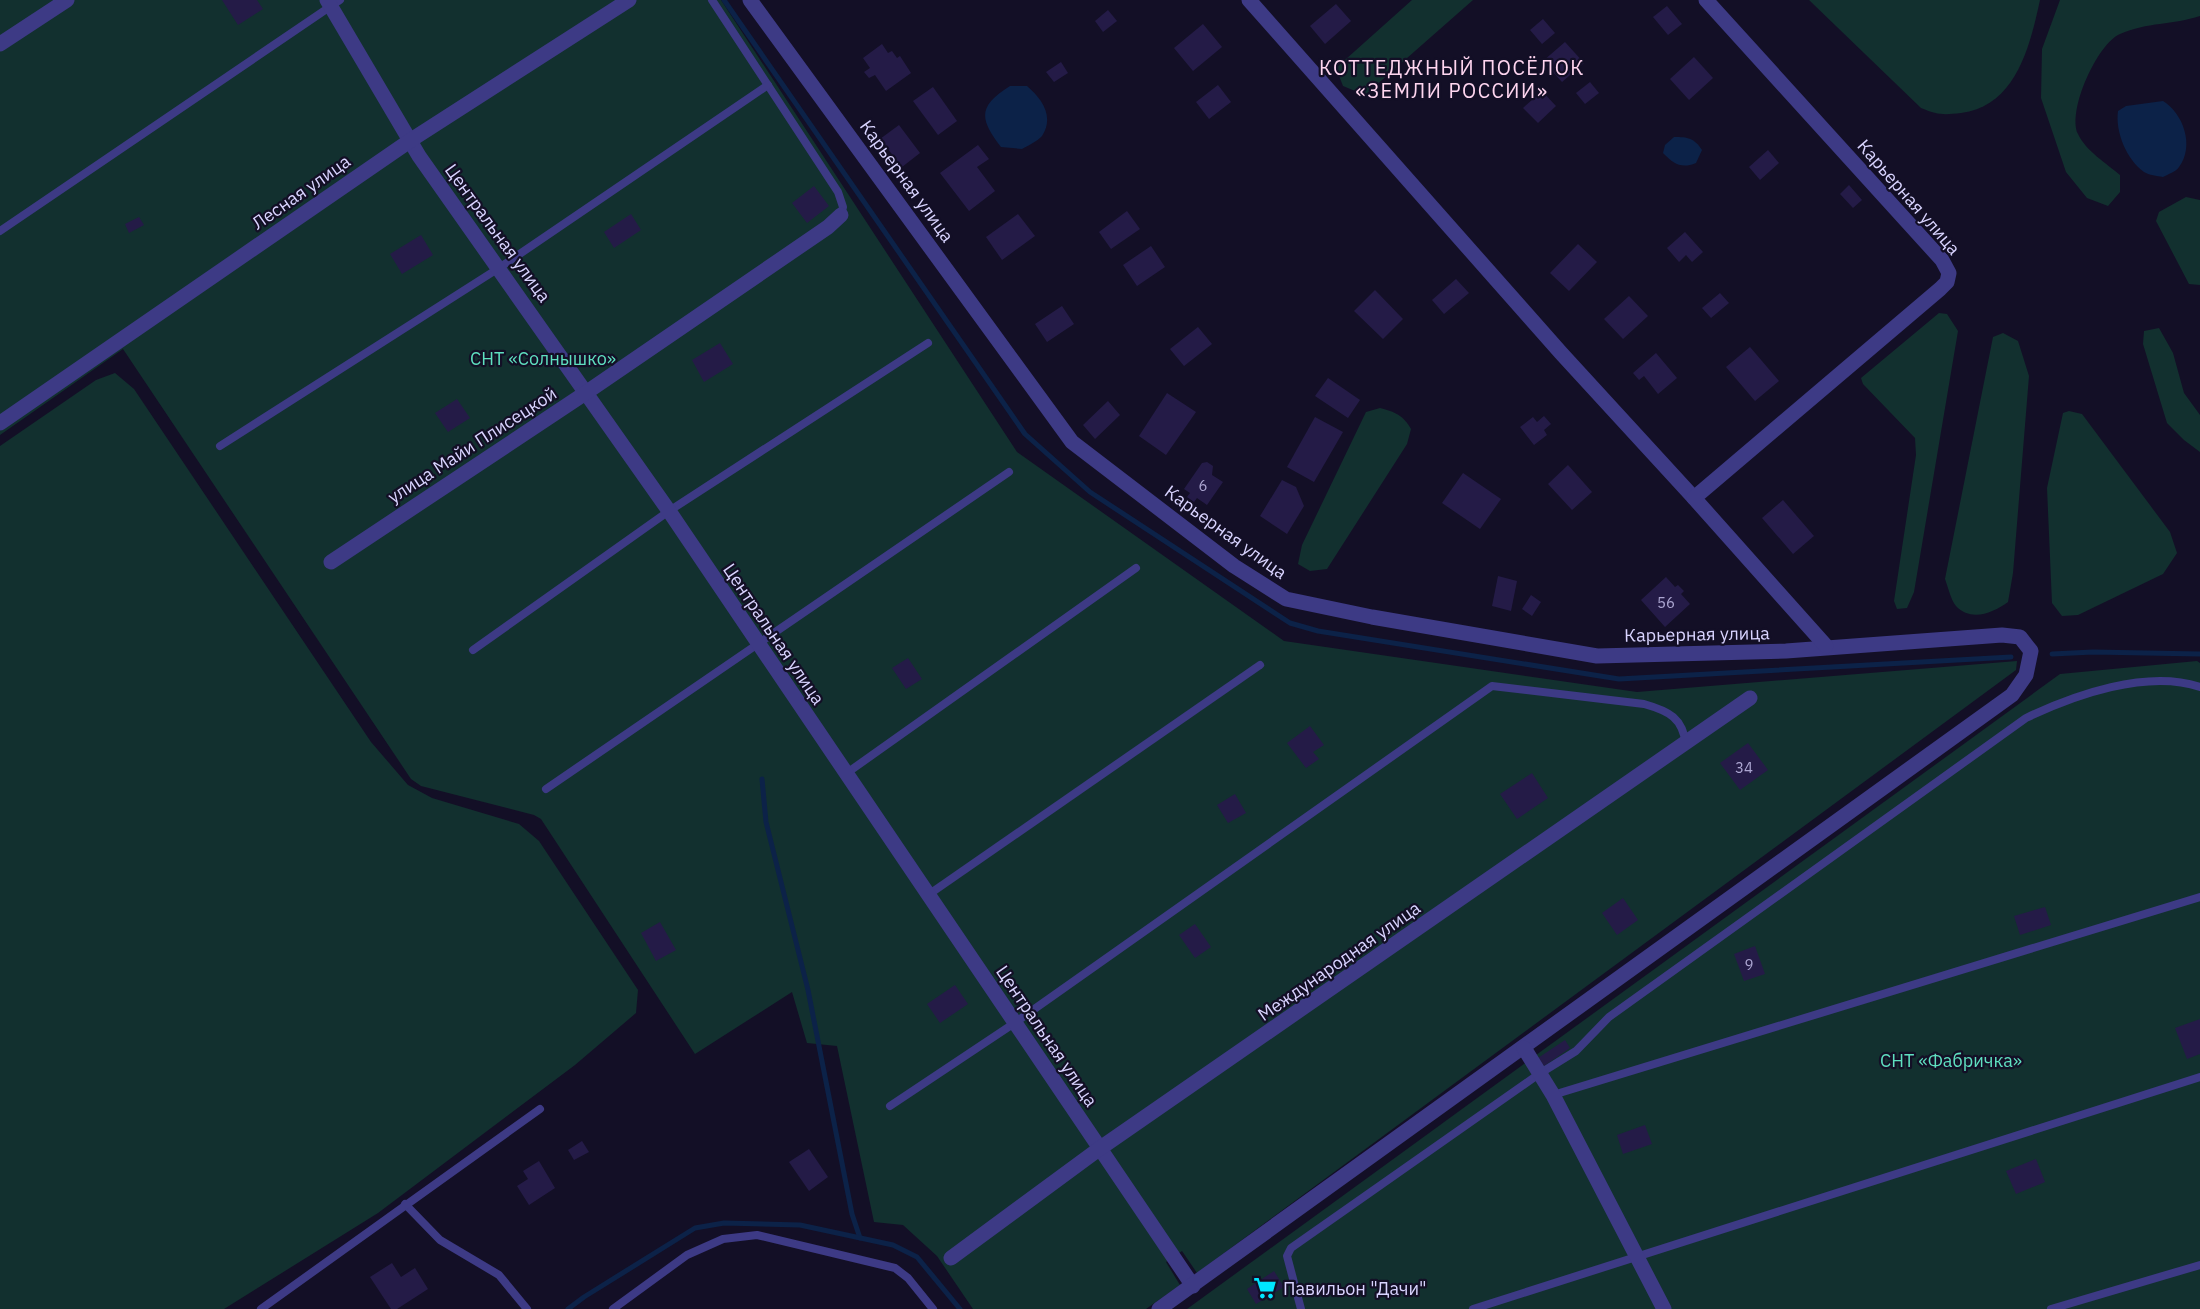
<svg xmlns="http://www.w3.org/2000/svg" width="2200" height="1309" font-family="'IBM Plex Sans',sans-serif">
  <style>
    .green { fill: #12302f }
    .water { fill: #0c2248 }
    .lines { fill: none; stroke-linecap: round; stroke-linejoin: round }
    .stream { stroke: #0c2248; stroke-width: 5 }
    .building { fill: #241b47 }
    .service { stroke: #3d3a85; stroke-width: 8 }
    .minor { stroke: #3d3a85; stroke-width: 15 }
    .labels { text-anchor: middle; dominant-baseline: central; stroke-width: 4.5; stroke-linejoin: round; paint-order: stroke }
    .number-label { font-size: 15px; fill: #aca6d1 }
    .street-label { font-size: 18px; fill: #d9d4ff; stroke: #130f26 }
    .park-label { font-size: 18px; fill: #5fe0c0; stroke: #130f26 }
    .poi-label { font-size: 18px; fill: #d9d4ff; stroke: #130f26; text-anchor: start }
    .neighbourhood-label { font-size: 20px; letter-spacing: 1.5px; fill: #ffd6f0; stroke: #130f26 }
  </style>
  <rect width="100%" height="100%" fill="#130f26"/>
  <g class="green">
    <polygon points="0,0 721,0 1017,452 1284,641 1637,692 2017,661 2016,670 1197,1273 1182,1251 1166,1262 1180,1285 1146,1309 973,1309 937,1256 903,1225 874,1222 837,1046 807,1043 792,992 695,1054 541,819 534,815 421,786 411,779 123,349 0,435"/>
    <polygon points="1412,0 1473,0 1365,95 1343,86 1336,68"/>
    <path d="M1809,0H2040C2030,46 2016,106 1961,113C1943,115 1938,115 1921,108Z"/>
    <path d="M2060,0H2200V16C2173,25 2147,22 2120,34C2098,43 2067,110 2078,134C2086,151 2106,163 2120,175V192L2108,206L2087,198L2066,172L2041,98L2042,49Z"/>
    <polygon points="2186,197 2200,200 2200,285 2189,284 2156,221 2159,212"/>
    <polygon points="1939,313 1947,314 1958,331 1914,592 1907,608 1897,609 1894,601 1916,455 1915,438 1863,384 1861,378"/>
    <polygon points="2159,328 2173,353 2184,393 2200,415 2200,452 2184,440 2167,423 2143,344 2144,331"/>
    <path d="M2003,333L2018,341L2029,376L2013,573L2008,602C1993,613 1971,622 1956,606C1951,600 1948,587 1945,579L1993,337Z"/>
    <polygon points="115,373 134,389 371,742 408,785 432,798 519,824 539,841 638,990 636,1013 575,1065 378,1213 224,1309 0,1309 0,446 96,380"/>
    <path d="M1380,408C1395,412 1403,415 1411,429L1407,444L1327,569L1310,571L1298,564L1302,545L1366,412Z"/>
    <polygon points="2069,411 2082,414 2170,532 2177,553 2163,574 2078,615 2062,616 2052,603 2047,488 2063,413"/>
    <polygon points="2197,661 2200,663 2200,1309 1187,1309 2060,674"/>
  </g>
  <g class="water">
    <path d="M1010,86H1027C1041,98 1055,116 1042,136C1038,141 1027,146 1022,149L1001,147C979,119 978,106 1010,86Z"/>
    <path d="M2163,101C2183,113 2195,146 2179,167C2176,172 2168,174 2163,177C2157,176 2149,175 2144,172C2127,160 2115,132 2118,111L2126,106Z"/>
    <path d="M1674,137C1688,137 1694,138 1702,150L1696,163C1681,169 1674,164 1663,153L1665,145Z"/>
  </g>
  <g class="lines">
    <g class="stream">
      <polyline points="724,0 1025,434 1090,492 1290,623 1318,631 1619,679 2011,657"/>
      <polyline points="2052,654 2093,652 2200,654"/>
      <polyline points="762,779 766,822 808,990 852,1214 860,1238"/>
      <polyline points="568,1309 584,1297 695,1228 724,1223 800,1225 893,1245 917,1257 960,1309"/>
    </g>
  </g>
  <g class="building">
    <polygon points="222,0 257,0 263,9 238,25"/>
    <polygon points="1336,4 1351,21 1325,44 1310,26"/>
    <polygon points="1667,6 1682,24 1668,35 1653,17"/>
    <polygon points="1108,10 1117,21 1103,32 1095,21"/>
    <polygon points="1543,19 1555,33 1542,44 1530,30"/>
    <polygon points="1203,24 1222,47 1193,71 1174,48"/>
    <polygon points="1565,42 1584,63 1562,82 1543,61"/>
    <polygon points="882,44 888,53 892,51 897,58 900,56 911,73 886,91 875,75 869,78 864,72 870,68 863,58"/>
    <polygon points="1694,57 1713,78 1689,100 1670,79"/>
    <polygon points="1061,62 1068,73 1054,82 1046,72"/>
    <polygon points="1590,82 1599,93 1585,104 1576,93"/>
    <polygon points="1218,85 1231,102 1209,119 1196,102"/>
    <polygon points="933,87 957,121 938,135 913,101"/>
    <polygon points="1542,91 1556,106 1538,123 1523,108"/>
    <polygon points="899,125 920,153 902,167 880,139"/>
    <polygon points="978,145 989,159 977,167 995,191 969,211 940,173"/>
    <polygon points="1768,150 1779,163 1760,180 1749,167"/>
    <polygon points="1849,185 1862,200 1853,208 1840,194"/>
    <polygon points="814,186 829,206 807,223 792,203"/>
    <polygon points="1127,211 1140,229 1111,249 1099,232"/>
    <polygon points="631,214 641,230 614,248 604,232"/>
    <polygon points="1018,214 1035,236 1002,260 986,237"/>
    <polygon points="139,217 144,225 129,233 125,224"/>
    <polygon points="1685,232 1703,252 1692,262 1686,255 1679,262 1667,248"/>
    <polygon points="421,235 433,255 402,274 390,254"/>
    <polygon points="1578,244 1597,262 1569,291 1550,273"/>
    <polygon points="1151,246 1165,267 1137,286 1123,265"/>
    <polygon points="1456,279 1469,293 1444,314 1432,300"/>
    <polygon points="1375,290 1403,319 1383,339 1354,311"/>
    <polygon points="1720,293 1729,303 1711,318 1702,308"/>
    <polygon points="1629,296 1648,316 1623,339 1604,319"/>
    <polygon points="1062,306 1074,324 1047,342 1035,324"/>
    <polygon points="1198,327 1212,344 1184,366 1170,349"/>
    <polygon points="720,343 733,364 704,382 692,360"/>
    <polygon points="1750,347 1779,381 1755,401 1726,367"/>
    <polygon points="1656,353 1677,378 1658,394 1644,376 1639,380 1633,373"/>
    <polygon points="1328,378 1360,400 1348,418 1315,396"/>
    <polygon points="1167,393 1196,412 1166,455 1139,436"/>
    <polygon points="457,399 470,418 448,432 435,413"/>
    <polygon points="1108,401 1120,415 1095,439 1083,425"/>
    <polygon points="1544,416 1551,424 1544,430 1547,435 1534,445 1520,427 1533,417 1537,422"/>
    <polygon points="1315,417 1343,432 1314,482 1287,467"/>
    <polygon points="1207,462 1213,466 1212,475 1223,482 1207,505 1197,498 1194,502 1187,497 1190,493 1184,489 1202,463"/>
    <polygon points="1568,465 1592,492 1572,510 1548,484"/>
    <polygon points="1463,473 1501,499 1480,529 1442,503"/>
    <polygon points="1282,480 1296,487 1304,506 1287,534 1260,516"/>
    <polygon points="1783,500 1814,536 1793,554 1762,518"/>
    <polygon points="1498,576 1517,581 1511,611 1492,606"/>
    <polygon points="1666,577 1675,587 1678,585 1684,591 1681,594 1690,604 1665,627 1641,600"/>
    <polygon points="1531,595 1541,602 1532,616 1522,609"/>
    <polygon points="908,658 922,679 906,689 892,668"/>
    <polygon points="1310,726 1324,745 1313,752 1319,759 1306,768 1287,743"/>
    <polygon points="1748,743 1768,770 1740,790 1720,763"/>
    <polygon points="1532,773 1548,798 1517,819 1500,794"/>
    <polygon points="1235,794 1246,813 1228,823 1217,805"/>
    <polygon points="1623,898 1638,920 1617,935 1602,913"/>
    <polygon points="2045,907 2051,925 2020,935 2014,916"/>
    <polygon points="660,922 676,950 656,961 641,933"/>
    <polygon points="1195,924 1211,947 1195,958 1179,935"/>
    <polygon points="1755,946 1765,974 1744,981 1734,954"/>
    <polygon points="955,985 968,1004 940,1023 927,1004"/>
    <polygon points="2200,1019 2200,1054 2187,1059 2175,1028"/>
    <polygon points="1565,1040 1570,1048 1544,1066 1538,1058"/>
    <polygon points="1645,1125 1652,1144 1623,1154 1617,1135"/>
    <polygon points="582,1141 589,1152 574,1160 568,1150"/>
    <polygon points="809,1149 828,1177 809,1191 789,1162"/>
    <polygon points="2036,1159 2045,1182 2016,1194 2006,1171"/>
    <polygon points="539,1161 555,1188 529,1205 517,1186 528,1179 523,1171"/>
    <polygon points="392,1263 401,1277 415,1268 428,1289 397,1309 391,1309 370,1277"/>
    <polygon points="1274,1271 1284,1287 1256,1304 1247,1289"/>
  </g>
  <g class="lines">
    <g class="service">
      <polyline points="712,0 838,192 843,207 841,215"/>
      <polyline points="0,231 340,0"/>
      <polyline points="220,446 499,268 768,85"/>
      <polyline points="473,650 669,511 928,343"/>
      <polyline points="844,775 1136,568"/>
      <polyline points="546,789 1009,472"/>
      <polyline points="928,895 1260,665"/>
      <polyline points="1553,1095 2200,897"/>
      <path d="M890,1106L1016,1022L1492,686L1644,704C1669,711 1683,718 1686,745"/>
      <polyline points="405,1204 440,1240 499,1275 527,1309"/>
      <polyline points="261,1309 540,1109"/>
      <polyline points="613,1309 687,1255 723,1239 757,1235 895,1268 908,1278 933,1309"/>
      <path d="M1301,1309L1287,1256L1291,1248L1539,1074L1576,1051L1609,1017L2026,718C2074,695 2147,669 2200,687"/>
      <polyline points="1473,1309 2200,1077"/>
      <polyline points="2051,1309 2200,1265"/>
    </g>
    <g class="minor">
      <polyline points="327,0 419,156 669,511 1193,1286"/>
      <polyline points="750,0 1072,442 1234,566 1286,599 1372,617 1597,656 1786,651 2002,635 2020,637 2031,651 2026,675 2012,695 1159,1309"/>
      <polyline points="1249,0 1561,353 1694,498"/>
      <polyline points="1706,0 1942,260 1949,273 1947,282 1940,289 1694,498 1826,646"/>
      <polyline points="0,44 67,0"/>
      <polyline points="0,423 411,140 629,0"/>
      <polyline points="331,562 587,392 828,227 841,215"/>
      <polyline points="1524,1048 1553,1095 1664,1309"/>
      <polyline points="951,1258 1099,1149 1750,698"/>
    </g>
  </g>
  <defs>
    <g id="supermarket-bare" transform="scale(1.8)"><path d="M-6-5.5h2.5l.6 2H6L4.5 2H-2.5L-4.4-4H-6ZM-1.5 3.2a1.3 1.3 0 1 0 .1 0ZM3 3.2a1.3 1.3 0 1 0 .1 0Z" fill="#00e5ff" stroke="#130f26" stroke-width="2.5" paint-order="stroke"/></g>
  </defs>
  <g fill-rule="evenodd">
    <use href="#supermarket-bare" x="1265" y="1288"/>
  </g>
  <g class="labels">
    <g class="number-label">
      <text x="1203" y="485">6</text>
      <text x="1666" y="602">56</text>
      <text x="1744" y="767">34</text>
      <text x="1749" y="964">9</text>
    </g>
    <g class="street-label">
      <text transform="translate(907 181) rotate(54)">Карьерная улица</text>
      <text transform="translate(301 192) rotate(-35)">Лесная улица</text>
      <text transform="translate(1909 197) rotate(49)">Карьерная улица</text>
      <text transform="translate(498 233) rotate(54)">Центральная улица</text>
      <text transform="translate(472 445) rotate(-33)">улица Майи Плисецкой</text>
      <text transform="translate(1226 532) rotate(36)">Карьерная улица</text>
      <text transform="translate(774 634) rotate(56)">Центральная улица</text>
      <text transform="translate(1697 634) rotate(-1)">Карьерная улица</text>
      <text transform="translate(1339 961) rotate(-35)">Международная улица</text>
      <text transform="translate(1047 1036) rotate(56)">Центральная улица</text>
    </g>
    <g class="park-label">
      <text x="543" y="358">СНТ «Солнышко»</text>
      <text x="1951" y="1060">СНТ «Фабричка»</text>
    </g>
    <g class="poi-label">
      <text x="1283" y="1288">Павильон "Дачи"</text>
    </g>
    <g class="neighbourhood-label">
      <text x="1452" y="67">КОТТЕДЖНЫЙ ПОСЁЛОК<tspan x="1452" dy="23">«ЗЕМЛИ РОССИИ»</tspan></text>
    </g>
  </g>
</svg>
